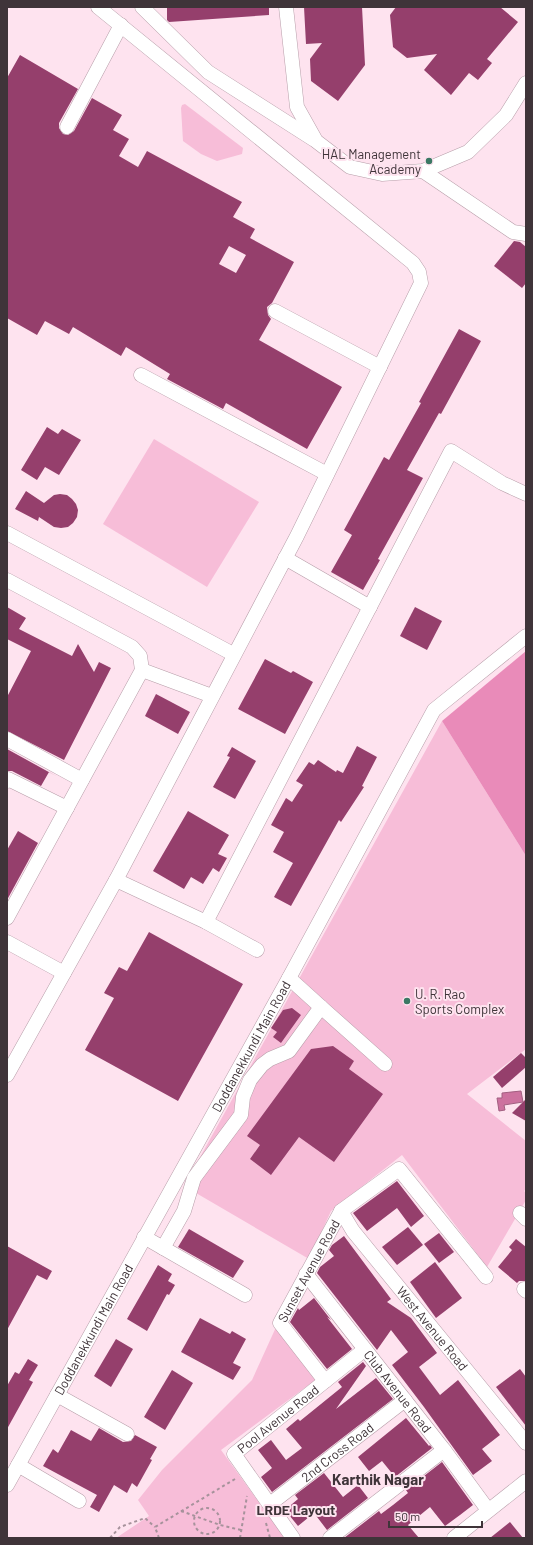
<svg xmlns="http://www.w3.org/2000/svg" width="533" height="1545" font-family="Barlow,sans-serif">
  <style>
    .green { fill: #f7bdd8 }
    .forest { fill: #e98bb9 }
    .water { fill: #cd729f; stroke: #a25f80 }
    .building { fill: #953f6c; fill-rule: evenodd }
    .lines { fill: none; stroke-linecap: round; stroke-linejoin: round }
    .minor-casing { stroke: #b79ea9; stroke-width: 15 }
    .path { stroke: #a6929b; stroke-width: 2; stroke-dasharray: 3 3; stroke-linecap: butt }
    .minor { stroke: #fff; stroke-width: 14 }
    .poi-dot { fill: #3b7864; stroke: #fee3ef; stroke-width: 1.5 }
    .labels { text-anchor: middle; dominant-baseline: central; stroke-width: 4; stroke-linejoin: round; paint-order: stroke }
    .poi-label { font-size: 13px; fill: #3f3439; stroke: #fee3ef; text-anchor: end }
    .street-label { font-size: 13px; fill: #3f3439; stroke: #fee3ef }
    .neighbourhood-label { font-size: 14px; font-weight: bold; fill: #3f3439; stroke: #fee3ef }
    .quarter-label { font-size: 15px; font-weight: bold; fill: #3f3439; stroke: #fee3ef }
  </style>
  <rect width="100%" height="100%" fill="#fee3ef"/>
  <g class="green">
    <polygon points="185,104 243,148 242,154 217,161 201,154 183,141 181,108 182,105"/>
    <polygon points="154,439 259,502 207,587 103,524"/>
    <polygon points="442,721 526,856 526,1049 467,1094 526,1141 526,1189 524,1191 526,1193 526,1200 487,1267 402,1155 331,1211 309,1259 184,1186"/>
    <polygon points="277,1325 318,1378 221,1450 285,1538 116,1538 149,1516 138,1500 162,1470 252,1380"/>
  </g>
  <polygon class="forest" points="526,651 526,856 442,721"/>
  <polygon class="water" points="521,1091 523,1102 504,1105 505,1110 499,1111 497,1098 502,1098 502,1093"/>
  <g class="building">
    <polygon points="167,7 269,7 269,15 169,22 167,20"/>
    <polygon points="304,7 362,7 365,65 338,101 311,81 310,59 322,43 306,44"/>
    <polygon points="396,7 500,7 518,22 487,59 492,63 478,80 469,73 451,95 424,70 437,54 407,58 393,47 390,15"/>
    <path d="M20,55L78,89L59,123V128L63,134L68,135L74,131L92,98L122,115L113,130L129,139L119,156L138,167L147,151L242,202L233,217L255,229L250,238L294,262L272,303L267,307L268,315L271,319L259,340L342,387L307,449L226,403L223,409L167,379L170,374L126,347L121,356L73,327L69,334L45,321L37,335L7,318V78ZM229,246L246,255L236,273L219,264Z"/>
    <polygon points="514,241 520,242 526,247 526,283 522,288 494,266"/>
    <polygon points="459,329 481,341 441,414 439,413 407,470 423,478 378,559 380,560 363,590 331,572 352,535 344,530 384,457 389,460 421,403 419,402"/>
    <polygon points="47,427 58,434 62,429 81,440 59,475 45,467 37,480 21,470"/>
    <polygon points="26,491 44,503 54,495 60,494 67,495 72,499 76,504 78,510 77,517 73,523 68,527 61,528 54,527 39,517 38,521 15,509"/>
    <polygon points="7,607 26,618 19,629 72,656 78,644 94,672 99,662 111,668 64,760 7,731 7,697 31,651 7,639"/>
    <polygon points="415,607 442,621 427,650 400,636"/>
    <polygon points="265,659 291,673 293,671 313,682 285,734 238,709"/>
    <polygon points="156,694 190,712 178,734 145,716"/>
    <polygon points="357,746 377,757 362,786 364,787 341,822 339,820 291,906 274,897 293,863 273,852 284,832 271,825 286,798 292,802 303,785 296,781 309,762 314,765 318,760 336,772 337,770 343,773"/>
    <polygon points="232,747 256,761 235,799 213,787 230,757 227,756"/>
    <polygon points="7,749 56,776 49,772 41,786 12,771 7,771"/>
    <polygon points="188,811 229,835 218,854 227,858 219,872 213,868 203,884 191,877 184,889 153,871"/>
    <polygon points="18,831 38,843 7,900 7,850"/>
    <polygon points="149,932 243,984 178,1101 85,1050 114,998 104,993 119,967 127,971"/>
    <polygon points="292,1008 301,1015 281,1043 273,1037 277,1032 271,1028 283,1010"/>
    <polygon points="333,1046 354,1061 349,1069 383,1094 334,1162 299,1137 271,1175 250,1159 260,1145 247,1136 311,1049"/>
    <polygon points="521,1053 526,1058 526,1067 502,1088 493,1077"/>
    <polygon points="526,1099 526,1121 512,1113"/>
    <polygon points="397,1181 424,1216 411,1227 397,1208 367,1231 353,1213"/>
    <polygon points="408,1227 423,1245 397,1265 382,1247"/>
    <polygon points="189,1229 244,1261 233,1278 178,1247"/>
    <polygon points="439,1233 454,1252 439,1263 424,1244"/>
    <polygon points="344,1236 391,1299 387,1302 411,1318 437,1353 419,1367 440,1395 458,1380 500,1435 482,1449 492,1461 473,1475 424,1407 392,1365 408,1352 391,1330 377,1350 317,1273 320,1267 334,1256 329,1250 332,1245"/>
    <polygon points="516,1239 526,1247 526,1281 519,1281 517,1283 498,1267 512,1250 509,1247"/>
    <polygon points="7,1246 52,1271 47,1280 37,1275 7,1330"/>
    <polygon points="435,1262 462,1298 436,1318 410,1282"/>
    <polygon points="158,1265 172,1274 168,1281 175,1285 169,1295 167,1294 147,1331 127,1319"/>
    <polygon points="314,1298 331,1320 327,1317 352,1349 327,1369 290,1322 298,1308 299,1310"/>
    <polygon points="200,1318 230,1334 232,1331 246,1339 233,1363 241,1367 233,1380 181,1352"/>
    <polygon points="116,1339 133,1349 111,1387 94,1376"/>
    <polygon points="28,1359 38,1365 29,1380 33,1382 7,1429 7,1386 15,1372 19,1374"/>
    <polygon points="363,1362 366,1366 336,1409 376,1378 393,1399 272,1492 261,1477 272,1468 258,1450 271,1440 286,1460 302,1448 286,1429 298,1419 300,1421 342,1387 338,1382"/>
    <polygon points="520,1369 526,1377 526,1426 496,1387"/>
    <polygon points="172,1370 193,1383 165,1430 144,1417"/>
    <polygon points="406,1418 429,1446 430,1445 432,1448 395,1477 382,1461 369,1471 358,1457"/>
    <polygon points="99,1428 123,1442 131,1441 135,1435 157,1447 150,1459 152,1460 137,1487 132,1483 127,1493 114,1485 99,1512 90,1507 97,1495 43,1466 53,1449 58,1453 71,1430 91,1441"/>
    <polygon points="442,1462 473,1505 460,1515 445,1526 430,1507 408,1525 419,1538 344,1538 379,1511 381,1514 393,1505 408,1493 406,1490"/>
    <polygon points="324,1473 343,1497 358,1485 368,1498 327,1530 314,1513 298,1526 285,1510 298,1499 295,1495"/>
    <polygon points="510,1522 523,1538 490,1538"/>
  </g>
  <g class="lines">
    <g class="minor-casing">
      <g id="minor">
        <polyline points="142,7 208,72 313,139"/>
        <polyline points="286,7 297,107 316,141 350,167 382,174 423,171 468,152 506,115 526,83"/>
        <polyline points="67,127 121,25"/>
        <polyline points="423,171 513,232 526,234"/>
        <polyline points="275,311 380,367"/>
        <polyline points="141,375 327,474"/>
        <polyline points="7,533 233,654"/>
        <polyline points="285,558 370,607"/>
        <polyline points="7,580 132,647 140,656 142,670 7,918"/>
        <polyline points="142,670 212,696"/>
        <polyline points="7,739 82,780"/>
        <polyline points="7,781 8,779 67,808"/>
        <polyline points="116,880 206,922 451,451 502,483 526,494"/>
        <polyline points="206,922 257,950"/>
        <polyline points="7,942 64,973"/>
        <polyline points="289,978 321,1007"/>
        <polyline points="7,1075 116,880 297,536 421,283 419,272 413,263 98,7"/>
        <path id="s1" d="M341,1211L353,1231L526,1443"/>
        <polyline points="520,1213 526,1219"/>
        <polyline points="144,1237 245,1295"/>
        <polyline points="163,1248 184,1211 194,1178 241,1115 243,1097 250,1080 262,1065 270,1059 289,1051 321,1007 385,1064"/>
        <path id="s2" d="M306,1274L444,1450L488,1510"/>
        <polyline points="524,1289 526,1291"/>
        <path id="s3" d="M325,1381L280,1323L341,1211L399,1169L486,1277"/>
        <polyline points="57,1395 127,1434"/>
        <polyline points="18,1465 79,1501"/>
        <path id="s4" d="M7,1485L289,978L434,710L526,636"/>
        <path id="s5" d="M270,1504L405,1400"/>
        <path id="s6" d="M293,1538L234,1454L364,1350"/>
        <polyline points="330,1538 444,1450"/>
        <polyline points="454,1538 526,1481"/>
      </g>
    </g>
    <g class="path">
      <circle cx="207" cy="1521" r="13"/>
      <polyline points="181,1511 220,1525 241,1530"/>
      <polyline points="266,1523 270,1538"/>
      <polyline points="110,1538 120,1527 145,1518 155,1527"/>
      <polyline points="159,1538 155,1527 235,1479"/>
      <polyline points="240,1538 247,1496"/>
    </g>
    <use href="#minor" class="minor"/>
  </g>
  <g class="poi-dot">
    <circle cx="429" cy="161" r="4"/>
    <circle cx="407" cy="1001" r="4"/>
  </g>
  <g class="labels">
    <g class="poi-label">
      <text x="421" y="154">HAL Management<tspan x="421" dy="15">Academy</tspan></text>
      <text x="415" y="994" text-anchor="start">U. R. Rao<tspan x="415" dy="15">Sports Complex</tspan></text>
    </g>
    <g class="street-label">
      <text stroke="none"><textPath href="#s4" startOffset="502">Doddanekkundi Main Road</textPath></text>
      <text stroke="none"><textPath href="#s3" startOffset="133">Sunset Avenue Road</textPath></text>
      <text stroke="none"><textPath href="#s1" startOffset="149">West Avenue Road</textPath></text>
      <text stroke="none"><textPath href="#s4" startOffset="178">Doddanekkundi Main Road</textPath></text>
      <text stroke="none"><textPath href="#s2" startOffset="149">Club Avenue Road</textPath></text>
      <text stroke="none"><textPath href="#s6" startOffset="159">Pool Avenue Road</textPath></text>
      <text stroke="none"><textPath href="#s5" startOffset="85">2nd Cross Road</textPath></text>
    </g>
    <g class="neighbourhood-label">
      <text x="296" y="1509">LRDE Layout</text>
    </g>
    <g class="quarter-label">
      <text x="378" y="1479">Karthik Nagar</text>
    </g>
  </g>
  <rect width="533" height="1545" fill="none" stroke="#3f3439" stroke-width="16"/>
  <path d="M389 1521v6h93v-6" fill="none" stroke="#3f3439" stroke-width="2"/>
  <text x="395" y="1521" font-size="12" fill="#3f3439" stroke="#fee3ef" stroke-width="3" paint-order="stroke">50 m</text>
</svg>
